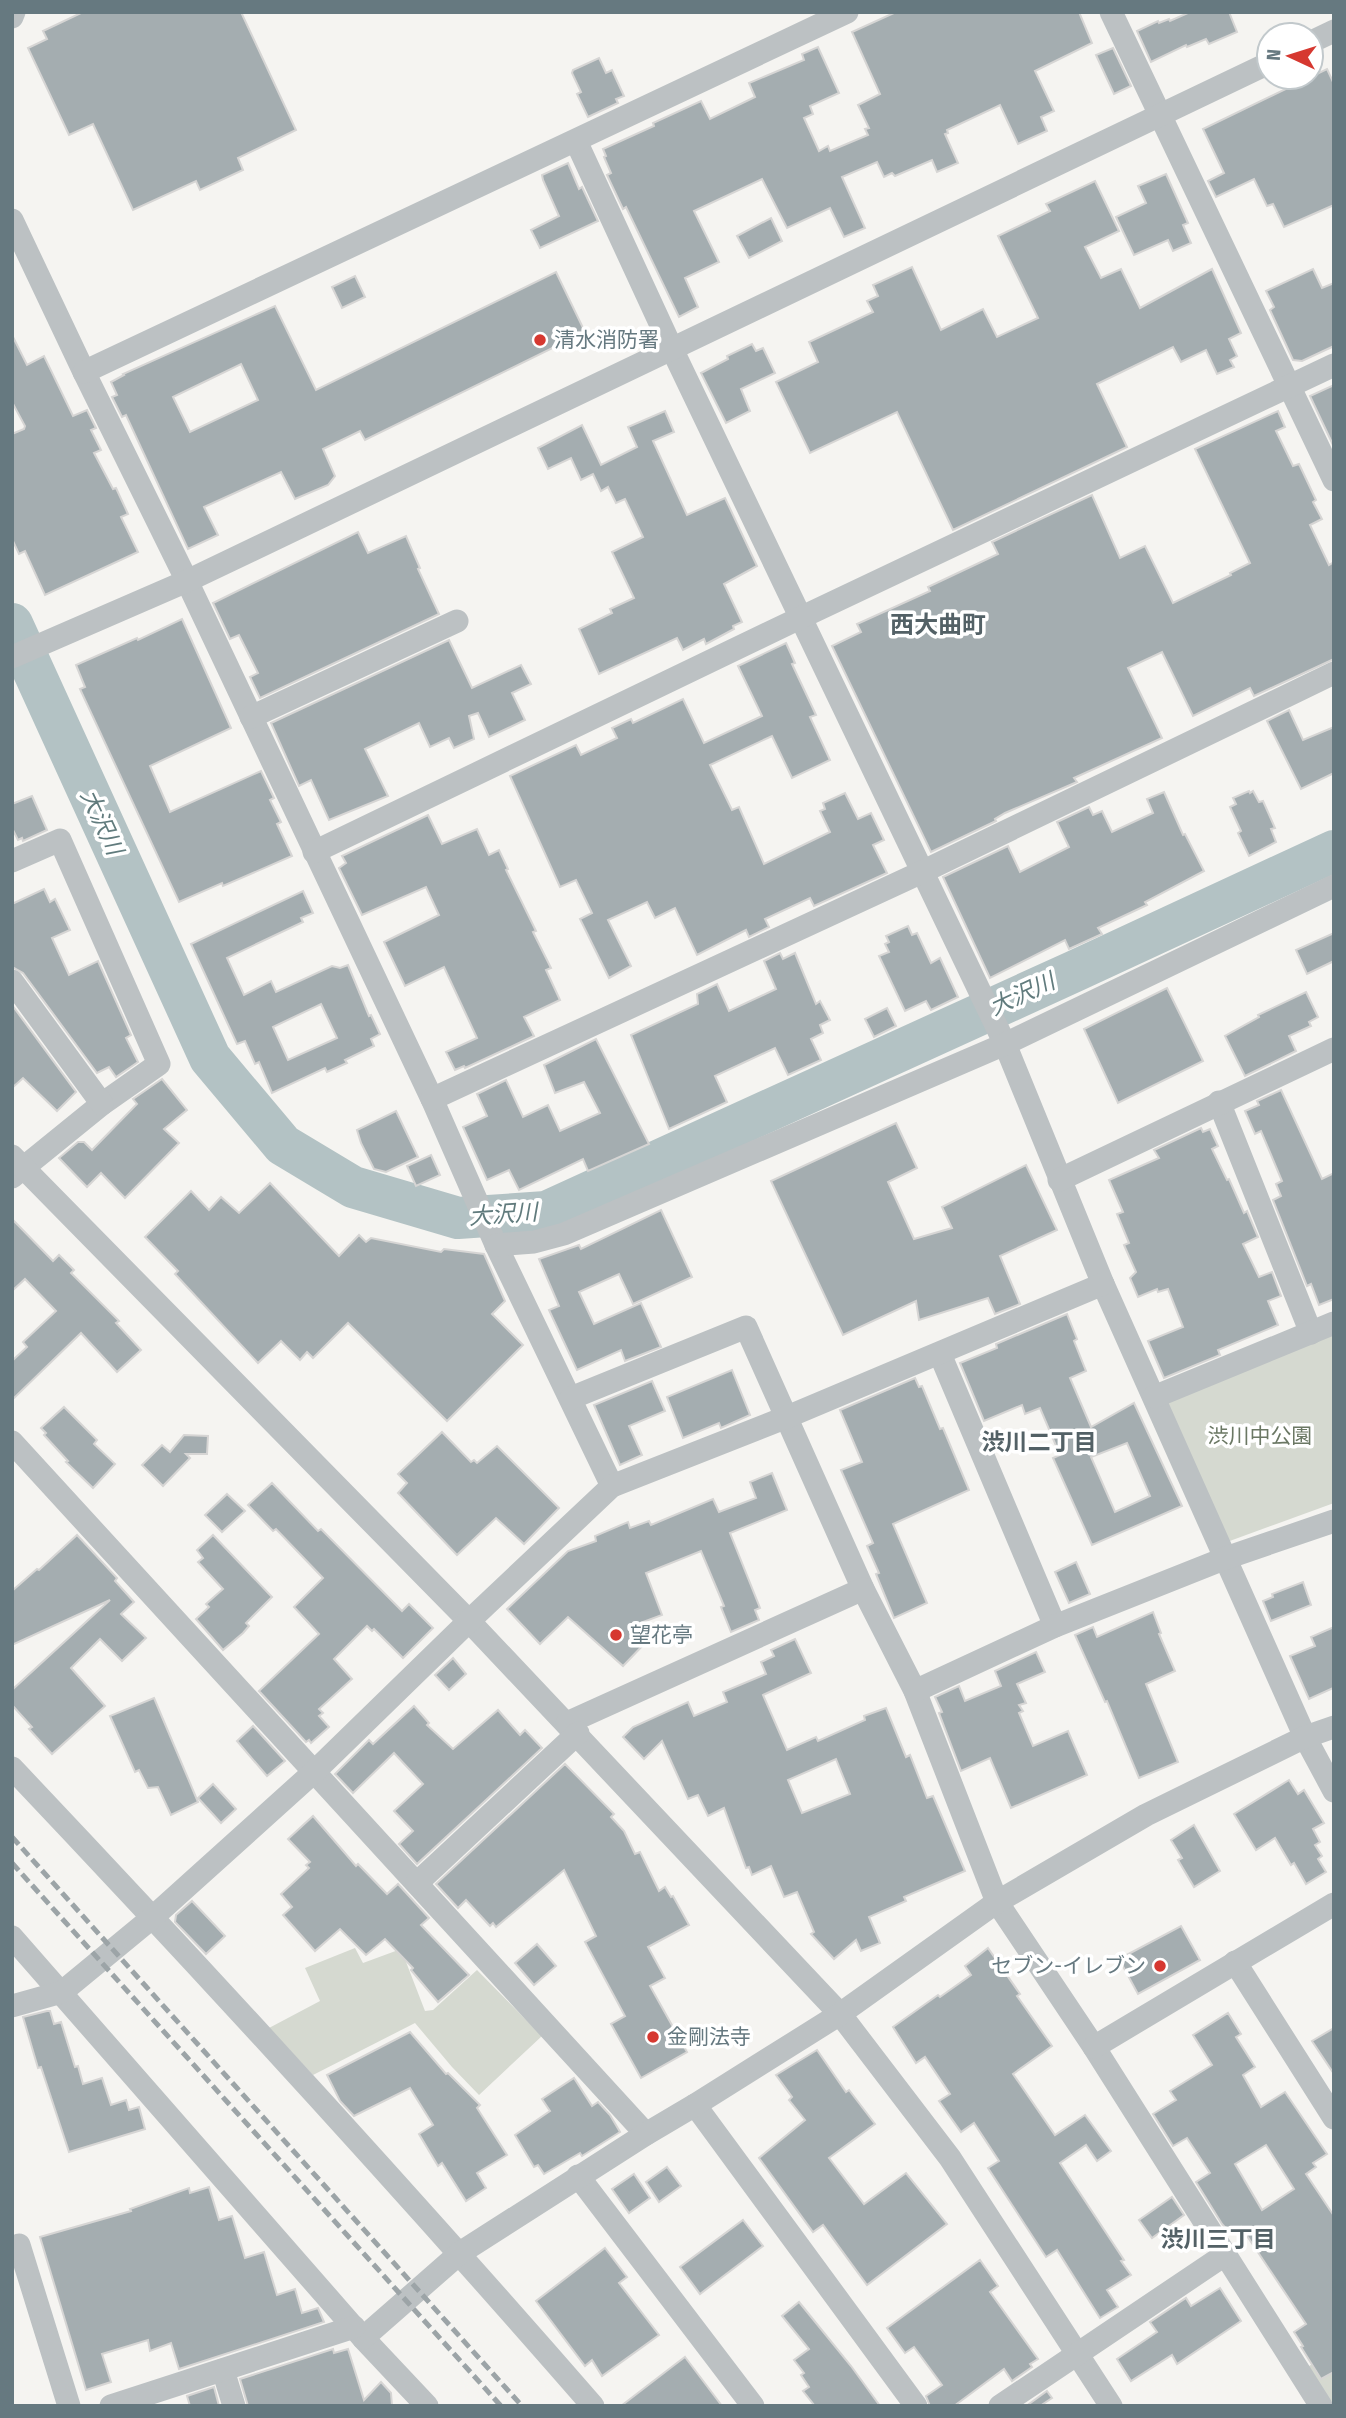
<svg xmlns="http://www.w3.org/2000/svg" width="1346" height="2418" font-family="'Fira Sans Condensed','Noto Sans JP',sans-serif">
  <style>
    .green { fill: #d5d9d0 }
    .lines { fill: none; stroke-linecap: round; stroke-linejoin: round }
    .river { stroke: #b3c2c4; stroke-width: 42 }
    .building { fill: #a4adb0; stroke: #d6d5d4; stroke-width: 2; fill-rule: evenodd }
    .minor { stroke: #bcc1c3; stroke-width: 23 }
    .rail { stroke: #9ca4a7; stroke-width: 5; stroke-dasharray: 10 5; stroke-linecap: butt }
    .poi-dot { fill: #d63830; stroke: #fff; stroke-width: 2.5 }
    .labels { text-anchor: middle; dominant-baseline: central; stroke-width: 7; stroke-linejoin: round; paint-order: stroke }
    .poi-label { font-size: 21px; fill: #667980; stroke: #fff; text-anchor: start }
    .park-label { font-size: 21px; fill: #6b7864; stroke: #fff }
    .water-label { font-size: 23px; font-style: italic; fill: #617b7d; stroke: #fff }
    .neighbourhood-label { font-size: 23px; font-weight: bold; fill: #536166; stroke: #fff }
    .quarter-label { font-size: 24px; font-weight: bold; fill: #536166; stroke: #fff }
  </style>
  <rect width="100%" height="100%" fill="#f5f4f1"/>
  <g class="green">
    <polygon points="1334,1326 1334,1503 1227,1542 1163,1395"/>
    <polygon points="355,1948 363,1963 401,1949 425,2011 433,2010 477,1970 542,2036 479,2095 452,2067 415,2023 313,2075 269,2028 320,2001 305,1968"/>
    <polygon points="1334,2350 1334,2406 1326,2406 1303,2370"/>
  </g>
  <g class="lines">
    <polyline class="river" points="12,624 210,1058 283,1145 353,1187 458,1218 546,1212 1075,971 1334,851"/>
  </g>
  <g class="building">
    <polygon points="83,12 241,12 296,130 238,158 243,170 200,190 196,181 133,210 93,124 69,135 28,48 47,39 43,31"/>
    <polygon points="896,12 1079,12 1092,43 1035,71 1054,111 1041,117 1047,131 1018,144 1000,105 947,130 948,133 945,134 958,163 937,172 932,160 895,176 892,173 884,177 877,162 842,177 865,228 844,237 830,208 787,228 762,179 694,211 719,262 685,278 698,307 679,317 626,207 623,209 607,175 611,173 604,157 606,156 603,149 654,126 653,123 701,101 710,119 755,97 749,83 804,60 802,54 818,47 839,93 810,106 813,114 804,118 819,151 828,146 830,151 868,135 865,129 869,128 858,105 880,94 852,32"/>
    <polygon points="1190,12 1229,12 1237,32 1209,44 1206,39 1187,47 1186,45 1151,62 1137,31 1158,21 1159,23 1169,19 1170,21"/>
    <polygon points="1113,48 1131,86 1114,94 1096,55"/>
    <polygon points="599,58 606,73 612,70 624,96 616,99 618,103 588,117 577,94 581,92 572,73 573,70"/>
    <polygon points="1327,69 1334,84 1334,205 1284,227 1273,204 1267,206 1254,179 1216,197 1208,181 1224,173 1203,129"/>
    <polygon points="568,163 579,189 582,187 598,221 540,248 531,230 559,216 543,180 542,175"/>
    <polygon points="1166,174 1188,223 1183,225 1191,243 1173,251 1168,240 1134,255 1116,217 1146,203 1138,186"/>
    <polygon points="1095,181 1119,231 1085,247 1101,278 1121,269 1140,308 1212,269 1241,333 1229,339 1237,356 1230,360 1234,367 1217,374 1206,350 1181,362 1173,347 1097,384 1127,447 953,530 897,412 810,453 776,382 818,362 809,342 873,312 867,301 878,296 873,285 912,267 941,330 983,309 997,337 1038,318 998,236 1050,211 1046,204"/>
    <polygon points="771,218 782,241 749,258 737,236"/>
    <polygon points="1313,269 1322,288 1334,283 1334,346 1302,361 1293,360 1270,310 1274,307 1266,291"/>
    <path d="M556,272L585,332L365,440L360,431L323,449L335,476L328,485L295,499L281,472L204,507L218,535L188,549L126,415L122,417L112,397L117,395L111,382L124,375L123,374L275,306L316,390ZM241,364L258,400L190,432L173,397Z"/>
    <polygon points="355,276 365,297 342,308 332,287"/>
    <polygon points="12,335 27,365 44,356 73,416 87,410 96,428 91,430 101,450 94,453 113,489 116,488 128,514 121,517 138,552 45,595 25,551 19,554 12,539 12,434 24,429 25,426 12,402"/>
    <polygon points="752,344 756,351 763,348 775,373 741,389 750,411 726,423 701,373 728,359 727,356"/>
    <polygon points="1334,385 1334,447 1310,396"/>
    <polygon points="665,411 674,432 653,441 687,515 725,498 757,566 724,584 742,622 733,626 734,629 706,644 704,639 683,650 677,638 599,674 579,629 612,613 610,609 634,598 612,552 643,537 625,499 616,503 608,487 601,491 593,474 581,480 571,458 548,469 538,448 582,425 601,465 637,447 628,427"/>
    <polygon points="1278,411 1285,427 1276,431 1293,466 1299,464 1316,500 1313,502 1322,519 1310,525 1329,565 1334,562 1334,659 1254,696 1250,688 1193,716 1162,652 1128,668 1162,738 1074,778 1077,782 1005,813 995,819 996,821 931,852 832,646 861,632 857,624 930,591 928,587 998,554 992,542 1092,495 1120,558 1145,546 1173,603 1231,575 1230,573 1250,563 1195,449"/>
    <polygon points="358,532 368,553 406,536 420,568 418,569 439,614 260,698 250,677 258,673 239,635 230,639 213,603"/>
    <polygon points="182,619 231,728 150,766 170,812 261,771 274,798 270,800 281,822 277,824 292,856 223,886 222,883 179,902 80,689 85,687 76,665 137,638 138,640"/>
    <polygon points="449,640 472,688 521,665 531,684 512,693 525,720 489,737 478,713 469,716 474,739 454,748 449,738 430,747 419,723 365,749 388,796 329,820 311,780 299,786 271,723"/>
    <polygon points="786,643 795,663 792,664 816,715 810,717 830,760 792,778 772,736 710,765 732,810 739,807 764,864 830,832 820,811 825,809 823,803 845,793 858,819 871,813 884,840 873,845 887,873 814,906 810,898 765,919 769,927 749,937 746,930 697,955 675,908 655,918 647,902 608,920 631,966 609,978 580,919 592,913 576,880 560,887 510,776 576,745 581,755 617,738 612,728 631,719 633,723 683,699 704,743 762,716 738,666"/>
    <polygon points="1289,710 1303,740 1334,727 1334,773 1301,789 1267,721"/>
    <polygon points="1249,791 1250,793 1253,791 1259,802 1263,801 1275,828 1271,829 1276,842 1249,856 1238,833 1241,831 1230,807 1236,804 1233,798"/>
    <polygon points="1164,792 1183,835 1185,834 1204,871 1145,902 1147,905 1098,928 1102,934 1069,949 1065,940 990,978 943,877 1008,846 1020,872 1069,847 1057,822 1089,807 1093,815 1102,811 1112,832 1153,813 1147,799"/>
    <polygon points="32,796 47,830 23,841 22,838 18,840 12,828 12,804"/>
    <polygon points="428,815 442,844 477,829 489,855 499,850 508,869 506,870 536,931 533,932 551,968 546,970 560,1000 524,1017 534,1036 465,1068 464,1066 455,1070 446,1052 477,1038 444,967 405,986 384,942 439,915 426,887 362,915 339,868 346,863 342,856"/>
    <polygon points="44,889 50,902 55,899 70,930 52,938 69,975 98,961 131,1035 126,1038 138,1062 116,1077 109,1067 97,1073 23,973 12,967 12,904"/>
    <path d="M303,891L313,913L301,918L303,922L227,958L244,995L271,981L276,992L332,966L340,968L348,965L369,1016L371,1015L380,1034L371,1039L374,1046L345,1060L347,1063L327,1072L325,1068L272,1093L259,1062L255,1064L245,1041L237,1044L191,944ZM321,1004L337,1038L288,1060L273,1027Z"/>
    <polygon points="908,926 912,935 917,933 931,963 940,958 958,997 931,1010 926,1001 905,1011 879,956 889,952 885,944 889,942 886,936"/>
    <polygon points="1334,933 1334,961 1307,974 1296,950"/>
    <polygon points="780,953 783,959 795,953 816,1004 820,1001 830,1020 820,1025 823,1033 811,1039 821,1060 788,1075 775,1048 715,1076 727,1102 669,1129 631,1035 698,1004 697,994 717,984 729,1011 776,989 764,961"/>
    <polygon points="1167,988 1203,1061 1118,1103 1084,1029"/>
    <polygon points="1306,992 1318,1017 1309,1022 1311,1026 1289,1036 1296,1051 1245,1076 1225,1036 1259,1017 1258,1015"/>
    <polygon points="12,1005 76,1092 57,1111 23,1078 12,1088"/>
    <polygon points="887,1008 896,1026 874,1037 865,1019"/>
    <polygon points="596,1039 649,1144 588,1171 583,1159 519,1190 509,1170 487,1180 463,1127 487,1116 477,1094 506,1080 523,1117 548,1105 560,1131 600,1113 584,1082 555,1093 544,1065"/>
    <polygon points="162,1079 187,1110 164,1129 179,1143 125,1198 101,1173 87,1187 59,1158 78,1142 84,1142 92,1150 137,1104 133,1099"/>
    <polygon points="1281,1090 1322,1179 1334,1173 1334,1299 1319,1305 1311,1284 1307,1286 1273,1200 1281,1196 1276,1184 1282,1181 1261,1131 1255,1134 1245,1111 1259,1105 1257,1101"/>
    <polygon points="396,1111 418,1157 386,1172 374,1169 361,1143 357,1130"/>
    <polygon points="896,1123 917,1168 888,1182 914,1239 952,1228 942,1207 1026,1165 1057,1230 1000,1256 1020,1304 995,1314 988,1298 919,1320 916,1301 843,1335 771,1181"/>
    <polygon points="1201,1128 1203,1132 1210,1129 1218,1146 1212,1149 1227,1180 1229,1179 1244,1213 1247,1211 1258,1237 1243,1244 1259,1277 1272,1272 1281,1296 1268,1301 1278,1325 1218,1350 1220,1355 1164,1378 1148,1341 1183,1327 1168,1289 1158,1292 1157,1289 1138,1297 1130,1278 1136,1272 1124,1245 1129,1243 1117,1214 1123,1212 1109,1180 1159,1158 1154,1150"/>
    <polygon points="431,1155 440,1175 416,1186 407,1166"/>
    <polygon points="270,1183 339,1256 359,1235 366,1242 371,1238 441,1252 444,1249 484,1254 505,1301 492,1314 523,1345 447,1421 348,1323 313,1358 307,1352 300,1360 281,1341 258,1363 175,1274 178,1271 145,1237 191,1191 209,1210 221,1197 239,1213"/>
    <polygon points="661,1210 692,1277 633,1304 619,1274 579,1292 594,1324 641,1303 661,1347 625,1361 621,1350 577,1370 549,1310 559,1306 539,1259 579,1245 581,1249"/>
    <polygon points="12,1219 53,1261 59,1255 74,1270 71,1273 119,1321 116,1323 141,1350 117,1372 81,1333 12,1400 12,1361 27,1347 23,1342 56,1311 25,1279 12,1291"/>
    <path d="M1067,1314L1077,1339L1074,1341L1086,1371L1070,1378L1091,1427L1134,1403L1182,1506L1092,1545L1053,1458L1060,1455L1040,1408L1025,1414L1022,1405L984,1421L960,1363L997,1348L996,1344ZM1127,1443L1150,1496L1115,1512L1091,1457Z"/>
    <polygon points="732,1370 750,1415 721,1428 719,1423 683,1438 667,1397"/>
    <polygon points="915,1378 919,1387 922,1386 940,1429 943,1428 969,1490 893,1524 927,1603 894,1618 876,1574 879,1573 867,1546 873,1543 841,1470 862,1462 840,1410"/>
    <polygon points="652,1381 665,1411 629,1426 642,1455 620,1465 594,1405"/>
    <polygon points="64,1407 97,1440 94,1444 115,1464 93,1488 66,1462 68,1461 44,1435 46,1433 41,1428"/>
    <polygon points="442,1432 471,1462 474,1460 477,1463 497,1446 559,1508 524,1544 496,1518 457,1555 398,1493 407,1483 398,1474"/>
    <polygon points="184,1435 208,1436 207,1454 186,1454 190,1458 163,1486 142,1465 162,1445 170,1452"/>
    <polygon points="772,1473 787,1510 730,1533 760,1608 755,1610 759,1620 731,1632 721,1607 724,1606 701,1551 646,1573 662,1615 632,1626 648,1640 623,1666 568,1617 540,1644 507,1609 568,1551 596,1541 595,1536 628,1522 630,1528 649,1521 651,1525 713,1499 719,1512 756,1498 750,1482"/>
    <polygon points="272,1483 318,1531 321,1529 402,1611 409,1604 433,1628 403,1658 374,1629 372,1631 367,1626 334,1659 352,1679 319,1709 323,1713 319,1716 329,1727 311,1743 309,1740 306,1742 259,1691 319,1634 294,1607 323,1578 276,1529 273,1531 248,1505"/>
    <polygon points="227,1494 245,1511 222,1532 205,1515"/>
    <polygon points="77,1535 117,1578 115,1581 134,1602 121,1614 146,1638 122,1661 100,1639 71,1668 105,1706 52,1754 29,1729 32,1727 12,1705 12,1690 110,1600 12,1645 12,1591 37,1569 39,1570"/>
    <polygon points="213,1535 272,1597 246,1623 249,1626 243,1633 223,1650 196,1619 209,1607 206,1604 223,1589 198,1562 203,1558 197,1550"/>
    <polygon points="1076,1562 1090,1594 1069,1603 1055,1572"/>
    <polygon points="1303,1582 1311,1605 1271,1621 1263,1601 1273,1597 1272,1594"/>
    <polygon points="1153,1612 1161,1633 1159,1634 1175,1671 1146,1684 1178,1762 1139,1778 1107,1701 1105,1702 1075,1635 1093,1627 1097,1637"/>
    <polygon points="1334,1627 1334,1690 1333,1688 1309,1699 1290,1656 1315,1646 1311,1637"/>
    <path d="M795,1639L811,1673L763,1695L787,1750L816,1737L818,1741L865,1720L864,1716L886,1708L906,1757L910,1755L927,1798L933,1796L965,1871L904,1897L906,1901L869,1917L880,1943L861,1951L856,1940L834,1959L811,1934L814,1932L797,1892L784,1897L771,1866L752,1875L749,1867L746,1868L724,1808L708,1816L698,1795L688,1799L662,1741L644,1759L623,1737L633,1727L688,1702L694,1716L727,1702L723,1692L766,1674L761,1662L774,1656L771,1650ZM836,1759L850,1794L802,1813L788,1780Z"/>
    <polygon points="1036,1652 1045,1672 1017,1684 1026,1703 1019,1705 1023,1711 1019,1713 1033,1746 1068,1731 1087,1775 1011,1808 990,1758 961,1771 939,1713 942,1712 935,1697 959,1686 965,1701 1001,1686 995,1671"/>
    <polygon points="453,1658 466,1674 449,1690 435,1675"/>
    <polygon points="154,1698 198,1802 171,1815 158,1787 148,1788 139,1770 135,1772 110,1716"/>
    <polygon points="414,1706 429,1723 427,1725 453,1749 498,1710 520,1735 525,1730 542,1748 417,1864 399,1844 413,1831 394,1811 423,1784 394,1753 353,1793 335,1774 369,1740 373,1744"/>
    <polygon points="253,1726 285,1761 267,1776 237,1741"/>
    <polygon points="565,1764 614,1814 611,1817 624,1831 635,1854 640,1852 659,1891 665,1887 671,1897 673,1896 689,1925 648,1947 665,1978 650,1986 687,2052 641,2078 611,2024 625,2016 585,1942 596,1936 564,1870 496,1927 493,1923 490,1926 466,1900 458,1908 436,1884"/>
    <polygon points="1289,1780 1298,1794 1304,1790 1324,1823 1313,1829 1320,1842 1315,1845 1322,1856 1318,1859 1326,1872 1306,1884 1294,1863 1291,1865 1275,1838 1256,1850 1234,1814"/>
    <polygon points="213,1784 236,1809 221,1823 198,1798"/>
    <polygon points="313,1816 356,1866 358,1864 387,1894 398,1884 429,1918 421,1925 469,1975 438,2002 411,1970 413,1968 385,1939 366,1955 340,1929 315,1951 283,1915 292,1907 281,1894 309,1868 306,1865 310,1862 288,1839"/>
    <polygon points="1194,1825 1220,1871 1194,1887 1178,1860 1182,1858 1171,1840"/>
    <polygon points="192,1901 225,1936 206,1954 175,1922 176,1915"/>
    <polygon points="1181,1926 1200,1960 1138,1994 1119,1959"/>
    <polygon points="537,1944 556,1966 534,1985 515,1963"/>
    <polygon points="988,1948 1020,1994 1017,1996 1052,2046 1013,2074 1055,2135 1085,2115 1111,2151 1097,2161 1086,2145 1060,2163 1124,2260 1121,2261 1131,2275 1107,2290 1118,2307 1100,2318 1057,2250 1046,2257 988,2168 999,2161 974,2123 961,2132 939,2101 950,2094 925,2057 916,2063 893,2027 938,1995 940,1997 971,1975 965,1966"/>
    <polygon points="47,2011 50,2011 54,2024 61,2022 75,2067 78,2066 83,2084 102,2078 111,2105 126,2100 129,2110 139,2107 145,2129 69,2152 41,2067 38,2068 23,2017"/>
    <path d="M1228,2013L1241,2034L1236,2037L1255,2067L1243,2075L1261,2107L1285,2092L1327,2154L1313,2163L1316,2167L1306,2174L1334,2216V2372L1321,2379L1301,2347L1303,2346L1294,2332L1306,2324L1241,2227L1231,2234L1222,2224L1196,2182L1210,2173L1187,2138L1173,2146L1153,2114L1176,2100L1170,2091L1212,2065L1193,2035ZM1266,2145L1294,2189L1262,2210L1235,2164Z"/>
    <polygon points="1334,2028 1334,2074 1312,2041"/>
    <polygon points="410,2032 446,2074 448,2073 480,2105 477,2108 507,2155 477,2173 486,2188 466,2201 442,2163 438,2166 419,2134 433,2125 410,2088 354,2116 340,2101 327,2075"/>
    <polygon points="817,2050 846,2092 849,2090 875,2124 829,2158 864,2204 906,2173 947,2224 867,2285 823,2225 813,2232 759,2158 805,2120 789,2100 792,2097 776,2075"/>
    <polygon points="574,2078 592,2106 598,2102 610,2115 620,2132 582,2156 580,2153 544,2174 538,2165 534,2167 515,2135 550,2111 542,2099"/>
    <polygon points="667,2167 681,2186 659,2202 646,2182"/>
    <polygon points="634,2174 650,2198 629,2213 612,2189"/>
    <polygon points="209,2187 219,2220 232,2216 245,2258 264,2252 277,2295 295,2289 302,2313 318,2308 324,2322 179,2369 171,2343 150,2351 148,2340 102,2354 111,2382 86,2390 40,2237 131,2211 130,2209 189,2188 190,2193"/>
    <polygon points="1172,2197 1184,2215 1152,2238 1139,2220"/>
    <polygon points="743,2220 763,2246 700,2294 680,2267"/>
    <polygon points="605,2248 627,2277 619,2283 659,2335 602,2376 592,2360 585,2366 536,2301"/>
    <polygon points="980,2260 998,2286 990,2292 1038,2359 1030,2364 1032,2367 1012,2381 1004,2369 954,2406 930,2406 926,2396 942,2385 914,2347 905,2353 887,2328"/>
    <polygon points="1220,2288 1241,2321 1177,2364 1172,2355 1131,2381 1117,2359 1157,2332 1150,2322 1186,2298 1191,2306"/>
    <polygon points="799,2302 851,2366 880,2406 815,2406 803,2391 809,2387 801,2375 804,2373 794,2360 809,2349 782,2316"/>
    <polygon points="333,2349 334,2353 348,2349 364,2400 381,2382 391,2393 392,2406 248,2406 240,2379"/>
    <polygon points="685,2357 722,2406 621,2406 673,2366"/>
    <polygon points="214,2387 219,2406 190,2406 187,2396"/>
    <polygon points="1047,2391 1052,2398 1040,2406 1030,2406 1029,2404"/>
  </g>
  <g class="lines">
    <g class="minor">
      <polyline points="1111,12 1334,480"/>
      <polyline points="12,17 14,12"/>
      <polyline points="1311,42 1334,31"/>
      <polyline points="576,141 672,349 1005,1044 1103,1284 1305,1737 1334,1791"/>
      <polyline points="12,220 84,372 187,581 432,1099 496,1245 612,1486"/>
      <polyline points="84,372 847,12"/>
      <polyline points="12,657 187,581 1269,63"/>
      <polyline points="251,717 457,621"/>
      <polyline points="314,852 800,618 1334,365"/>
      <polyline points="12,861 60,840 159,1064 102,1104 12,1177"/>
      <polyline points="12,981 102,1104"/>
      <polyline points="432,1099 922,872 1334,673"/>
      <polyline points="1219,1102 1311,1333"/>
      <polyline points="12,1156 469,1621 840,2014 950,2158 1111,2406"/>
      <polyline points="1059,1180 1334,1049"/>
      <polyline points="496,1245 534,1242 564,1234 1005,1044 1334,886"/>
      <polyline points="940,1354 1055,1626"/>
      <polyline points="1154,1397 1334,1323"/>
      <polyline points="571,1398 746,1327 863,1589 915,1691 997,1902 1094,2047 1321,2406"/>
      <polyline points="12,1442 646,2134"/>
      <polyline points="915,1691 1055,1626 1226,1558 1334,1521"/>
      <polyline points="567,1723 863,1589"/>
      <path d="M12,1768C210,1977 404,2189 593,2406"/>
      <polyline points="417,1883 578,1733"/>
      <polyline points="12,1937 363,2338 427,2406"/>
      <polyline points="1235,1962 1334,2118"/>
      <polyline points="12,2006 62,1992 153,1917 315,1771 469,1621 612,1486 787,1417 1103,1284"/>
      <polyline points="1094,2047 1334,1904"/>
      <polyline points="695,2105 916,2406"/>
      <polyline points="578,2176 753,2406"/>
      <polyline points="19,2245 69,2406"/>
      <polyline points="363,2338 460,2253 646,2134 695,2105 840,2014 997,1902 1146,1815 1305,1737 1334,1727"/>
      <polyline points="223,2370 234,2406"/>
      <polyline points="111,2406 354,2327"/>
      <polyline points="1000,2406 1226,2254"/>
    </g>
    <g class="rail">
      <polyline points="12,1837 522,2406"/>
      <polyline points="12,1863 501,2406"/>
    </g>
  </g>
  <g class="poi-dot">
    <circle cx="540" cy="340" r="7"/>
    <circle cx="616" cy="1635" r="7"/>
    <circle cx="1160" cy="1966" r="7"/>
    <circle cx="653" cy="2037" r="7"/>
  </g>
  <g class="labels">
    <g class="poi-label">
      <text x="554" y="340">清水消防署</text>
      <text x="630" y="1635">望花亭</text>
      <text x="1146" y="1966" text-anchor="end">セブン-イレブン</text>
      <text x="667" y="2037">金剛法寺</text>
    </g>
    <g class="park-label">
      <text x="1260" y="1436">渋川中公園</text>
    </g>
    <g class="water-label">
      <text transform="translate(102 822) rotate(65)">大沢川</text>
      <text transform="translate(1022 994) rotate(-25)">大沢川</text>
      <text transform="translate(503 1214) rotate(-4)">大沢川</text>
    </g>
    <g class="neighbourhood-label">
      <text x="1039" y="1442">渋川二丁目</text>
      <text x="1218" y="2239">渋川三丁目</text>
    </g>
    <g class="quarter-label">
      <text x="938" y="625">西大曲町</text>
    </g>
  </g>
  <rect width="1346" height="2418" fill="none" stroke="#667980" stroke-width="28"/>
  <g transform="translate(1290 56) rotate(274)"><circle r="33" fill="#ffffff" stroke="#c2c9cc" stroke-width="2"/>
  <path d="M0-5L12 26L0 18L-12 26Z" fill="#d63830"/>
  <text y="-10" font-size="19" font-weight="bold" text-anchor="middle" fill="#667980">N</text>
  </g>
</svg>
